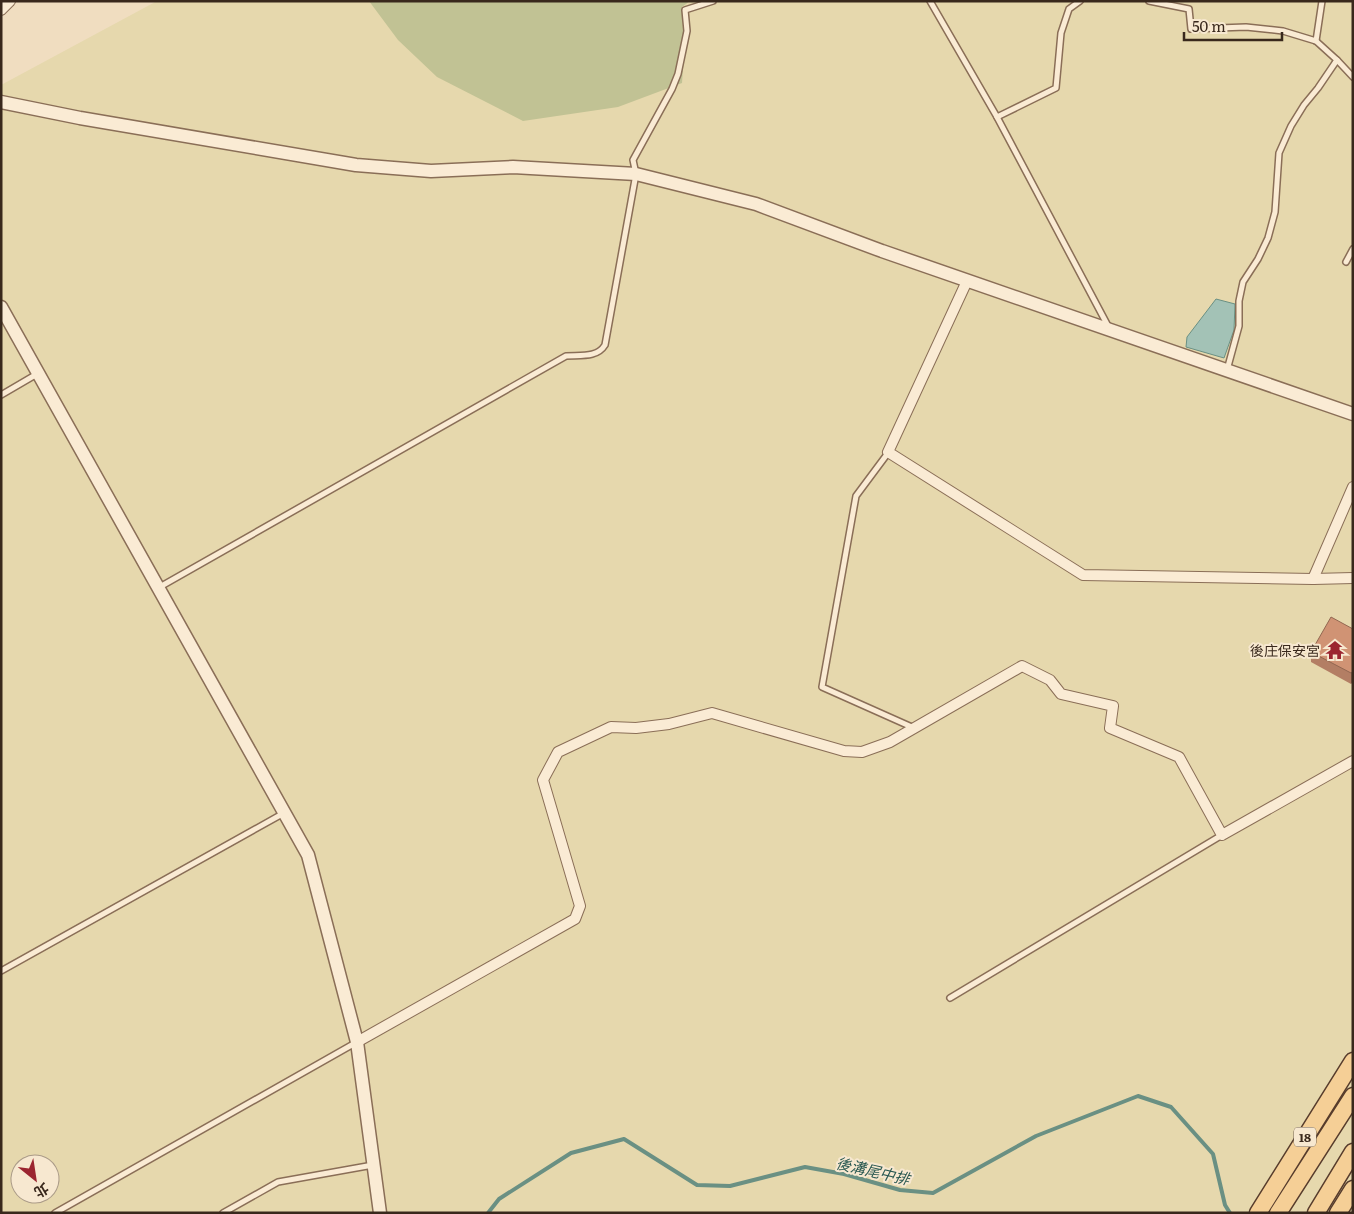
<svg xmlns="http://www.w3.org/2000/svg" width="1354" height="1214" font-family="Literata,'Noto Sans TC',serif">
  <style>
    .farmland { fill: #e6d8ad; fill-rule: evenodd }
    .cemetery { fill: #c1c294 }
    .water { fill: #a3c2b6; stroke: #6a9083 }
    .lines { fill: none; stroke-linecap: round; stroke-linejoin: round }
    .stream { stroke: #6a9083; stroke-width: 4 }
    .service-casing { stroke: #8a6e57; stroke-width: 8 }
    .minor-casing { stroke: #8a6e57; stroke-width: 12 }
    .tertiary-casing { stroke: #8a6e57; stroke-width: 15 }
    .primary-casing { stroke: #573c2c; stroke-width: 19 }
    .service { stroke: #faebd4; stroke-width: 5 }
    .minor { stroke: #faebd4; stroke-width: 10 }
    .tertiary { stroke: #faebd4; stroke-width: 12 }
    .primary { stroke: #f5cf96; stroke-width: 16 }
    .wall { fill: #b37e64 }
    .shaded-wall { fill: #926751 }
    .building { fill: #d09374; stroke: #926751 }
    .labels { text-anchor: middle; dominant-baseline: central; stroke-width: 4; stroke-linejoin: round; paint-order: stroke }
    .shield { fill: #f7e8d0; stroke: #726252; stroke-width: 1 }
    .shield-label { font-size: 12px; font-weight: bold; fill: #39281c }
    .poi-label { font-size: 14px; fill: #39281c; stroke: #f7e8d0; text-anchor: end }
    .water-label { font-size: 15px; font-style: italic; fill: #2b5952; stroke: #f7e8d0 }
  </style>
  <rect width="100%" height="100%" fill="#f0ddc0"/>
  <path class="farmland" d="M157,1H1353V1213H1V85ZM20,1164H50V1194H20Z"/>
  <polygon class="cemetery" points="369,1 690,1 682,7 684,54 682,83 618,107 523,121 437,77 398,40"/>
  <polygon class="water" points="1216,299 1235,304 1234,330 1224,358 1186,347 1187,337"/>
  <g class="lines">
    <polyline class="stream" points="488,1213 499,1199 571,1153 624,1139 697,1185 730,1186 805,1167 844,1174 900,1190 933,1193 1036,1136 1138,1096 1171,1107 1213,1154 1225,1205 1230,1213"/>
    <g class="service-casing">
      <g id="service">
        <polyline points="930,1 997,117 1108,326"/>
        <polyline points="1149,1 1189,9 1191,29 1246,27 1283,31 1316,41 1337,60 1353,77"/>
        <polyline points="1316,41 1322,1"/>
        <polyline points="997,117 1056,88 1061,33 1069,9 1080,1"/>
        <polyline points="1346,262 1353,249"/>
        <polyline points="1227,370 1239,326 1239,301 1243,282 1258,259 1268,238 1275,212 1279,153 1291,126 1304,105 1318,88 1337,60"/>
        <polyline points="1,395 37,374"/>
        <polyline points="888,453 856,496 822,687 914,728"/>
        <path d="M158,588L566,356C581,355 597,358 605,345L636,174L633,160L672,89L678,74L687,31L685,10L713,1"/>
        <polyline points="1,971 284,813"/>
        <polyline points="950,998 1222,835"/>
        <polyline points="55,1213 357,1042"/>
        <polyline points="223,1213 278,1182 373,1165"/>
      </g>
    </g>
    <g class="minor-casing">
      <g id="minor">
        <polyline points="1,10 10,1"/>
        <polyline points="967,281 888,452 1083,575 1313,579 1353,487"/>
        <polyline points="1313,579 1353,578"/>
        <polyline points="357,1042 575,919 580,906 543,780 558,752 611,727 636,728 669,724 712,713 844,751 862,752 890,742 1022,666 1050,680 1061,694 1113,706 1110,728 1179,757 1222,835 1353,761"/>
      </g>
    </g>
    <g class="tertiary-casing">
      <g id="tertiary">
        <polyline points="1,102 80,118 356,165 431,171 513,167 636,174 756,204 882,251 1353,414"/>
        <polyline points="1,307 308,855 357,1042 380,1213"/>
      </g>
    </g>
    <g class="primary-casing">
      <g id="primary">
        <polyline points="1258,1213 1353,1061"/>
        <polyline points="1278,1213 1353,1096"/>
        <polyline points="1316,1213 1353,1152"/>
        <polyline points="1338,1213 1353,1189"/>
      </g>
    </g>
    <use href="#service" class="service"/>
    <use href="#minor" class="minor"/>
    <use href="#tertiary" class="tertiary"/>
    <use href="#primary" class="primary"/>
  </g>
  <polygon class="wall" points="1353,629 1353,681 1351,684 1311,662 1311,652"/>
  <polygon class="shaded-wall" points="1353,671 1353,681 1351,684 1351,673"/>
  <polygon class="building" points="1331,617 1353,629 1353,671 1351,673 1311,652"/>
  <defs>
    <g id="temple-bare" transform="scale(1.5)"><path d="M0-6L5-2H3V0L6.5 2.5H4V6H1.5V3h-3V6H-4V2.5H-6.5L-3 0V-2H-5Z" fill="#9b2530" stroke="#f7e8d0" stroke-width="2.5" paint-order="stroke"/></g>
  </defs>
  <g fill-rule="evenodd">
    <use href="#temple-bare" x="1335" y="650"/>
  </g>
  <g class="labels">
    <rect class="shield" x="1294" y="1127.5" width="22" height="19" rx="4"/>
    <g class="shield-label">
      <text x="1305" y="1137">18</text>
    </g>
    <g class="poi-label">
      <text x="1320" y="650">後庄保安宮</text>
    </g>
    <g class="water-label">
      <text transform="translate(873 1170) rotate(13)">後溝尾中排</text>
    </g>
  </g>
  <rect width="1354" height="1214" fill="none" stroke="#39281c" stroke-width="5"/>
  <g transform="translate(35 1179) rotate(150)"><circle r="24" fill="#f7e8d0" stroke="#ab9b88"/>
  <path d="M0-4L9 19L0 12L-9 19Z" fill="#9b2530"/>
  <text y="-8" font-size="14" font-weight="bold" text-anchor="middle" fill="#39281c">北</text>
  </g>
  <path d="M1184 32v8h98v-8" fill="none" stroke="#39281c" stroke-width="2.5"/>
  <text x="1192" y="32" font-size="15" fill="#39281c" stroke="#f7e8d0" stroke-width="4" paint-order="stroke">50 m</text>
</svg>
